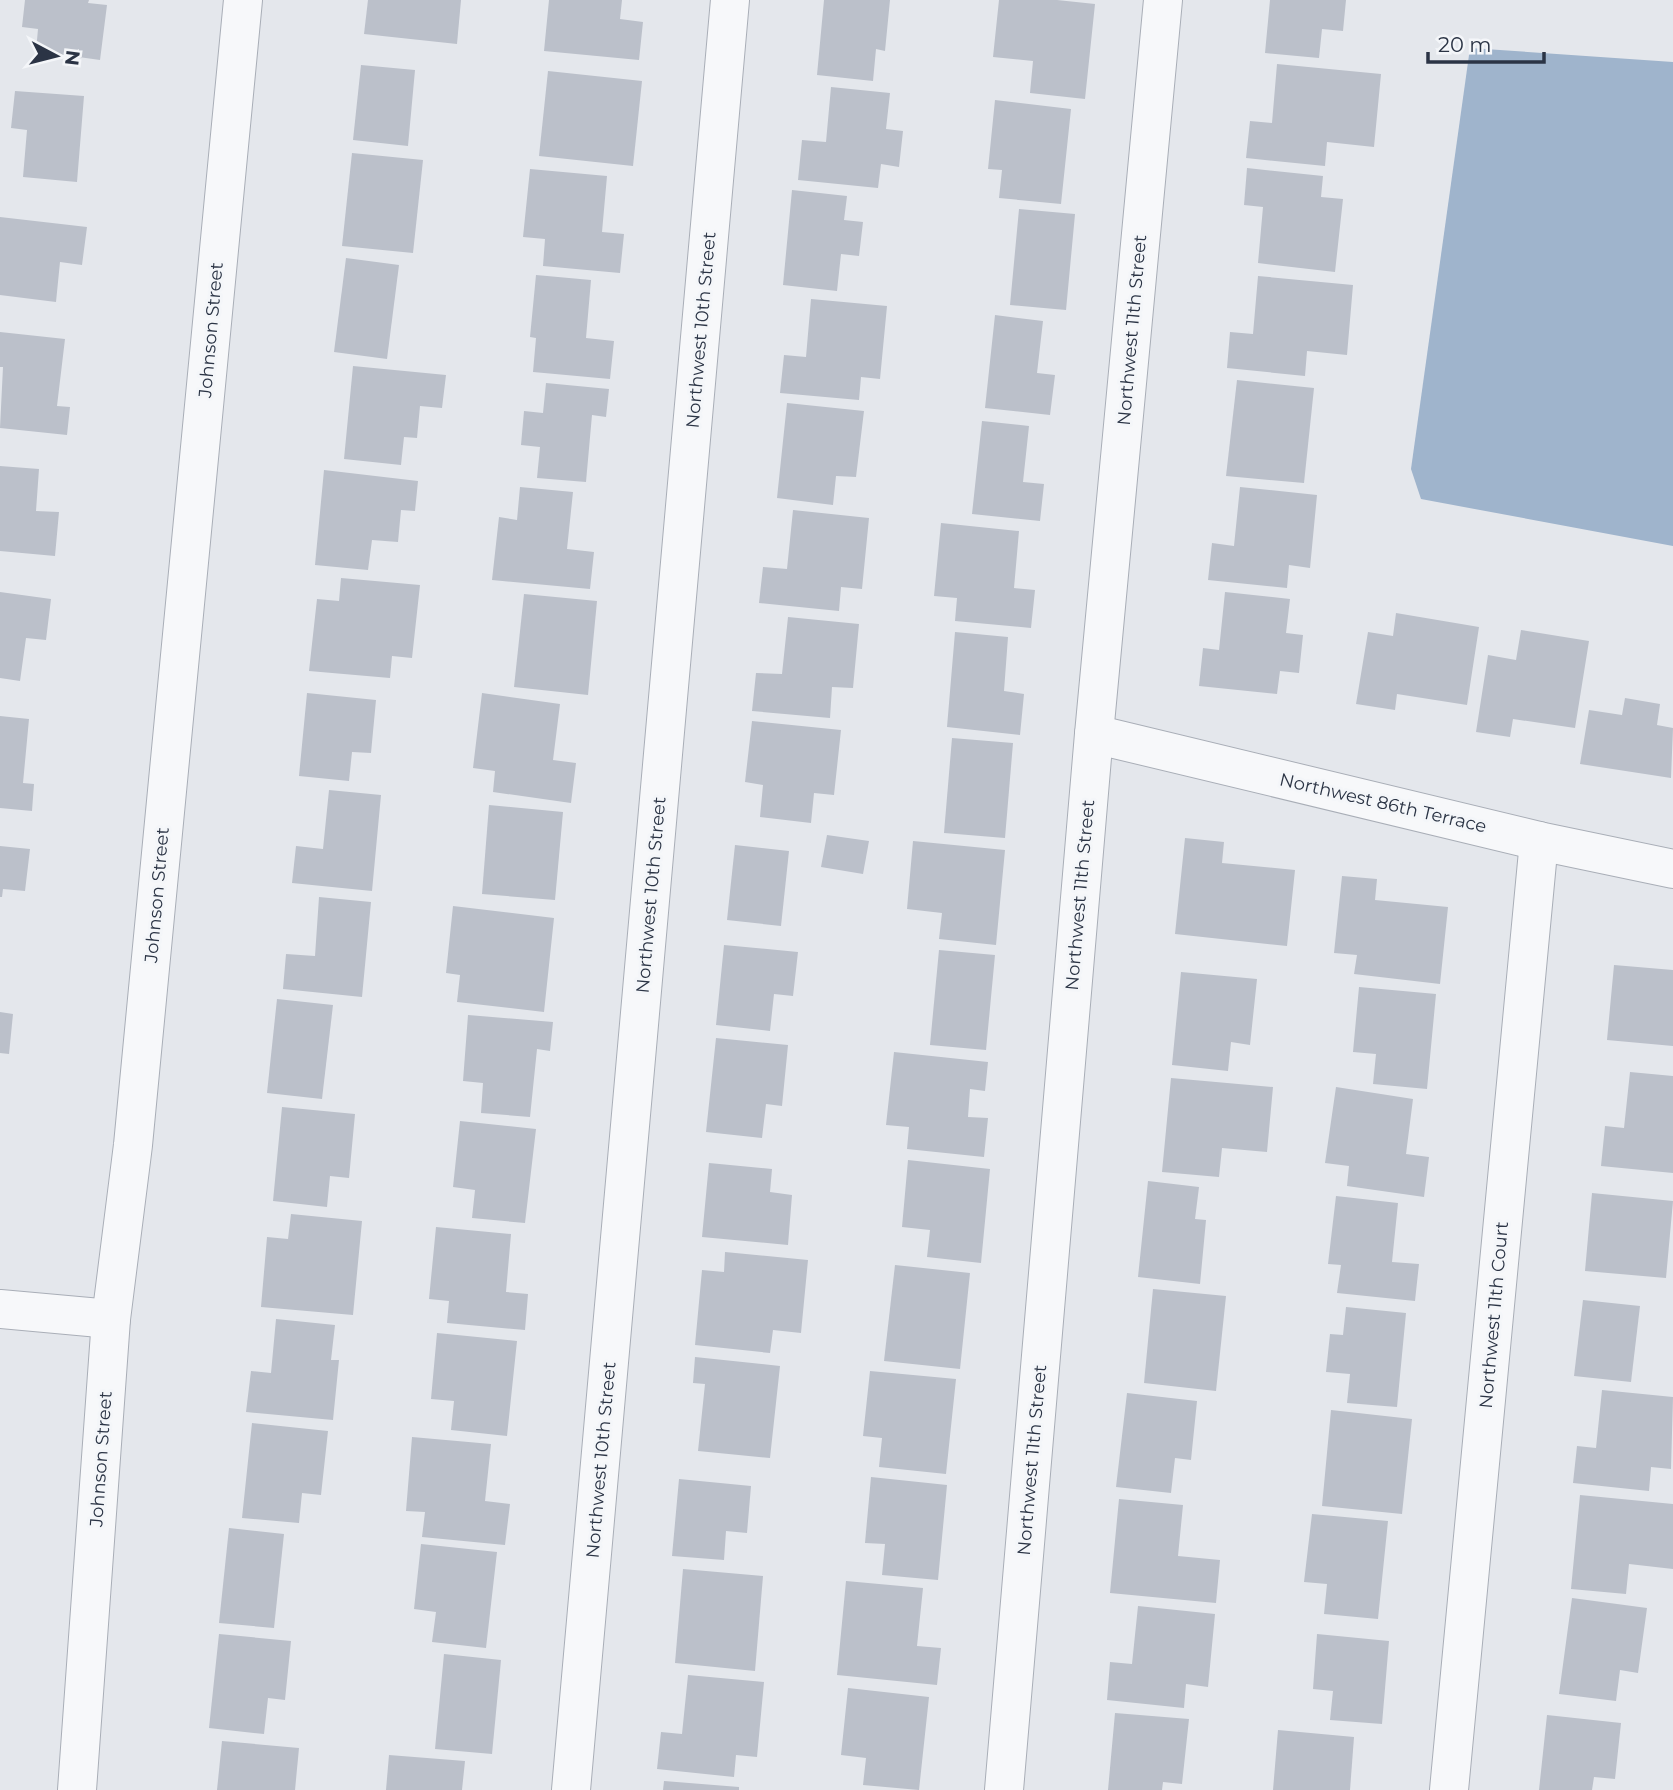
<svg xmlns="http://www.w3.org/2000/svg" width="1673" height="1790" font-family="Montserrat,sans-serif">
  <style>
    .water { fill: #9fb4cc }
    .building { fill: #bbc0ca }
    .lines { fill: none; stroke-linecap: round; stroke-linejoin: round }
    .minor-casing { stroke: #a9aeb7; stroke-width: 40 }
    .minor { stroke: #f7f8fa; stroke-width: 38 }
    .labels { text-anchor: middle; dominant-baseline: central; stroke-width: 6; stroke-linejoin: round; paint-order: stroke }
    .street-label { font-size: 18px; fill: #2b3445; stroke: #f4f6f9 }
  </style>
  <rect width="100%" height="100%" fill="#e4e7ec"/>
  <polygon class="water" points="1470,48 1673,62 1673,546 1421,499 1411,469"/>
  <g class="building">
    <polygon points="25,0 89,0 88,3 107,5 100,60 36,51 38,29 22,27"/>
    <polygon points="368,0 461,0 457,44 364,34"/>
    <polygon points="549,0 622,0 620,19 643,22 639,60 544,51"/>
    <polygon points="824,0 890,0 885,51 876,49 873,81 817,75"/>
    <polygon points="999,0 1057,0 1095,4 1085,99 1030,93 1033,61 993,57"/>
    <polygon points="1270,0 1346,0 1343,31 1322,29 1319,58 1265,53"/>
    <polygon points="1277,64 1381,74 1374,147 1327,142 1325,166 1246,158 1250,121 1272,123"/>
    <polygon points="361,65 415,70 408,146 353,140"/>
    <polygon points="548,71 642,81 633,166 539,156"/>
    <polygon points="831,87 890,93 886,129 903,131 899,167 881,164 878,188 798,180 802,140 826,142"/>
    <polygon points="15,91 84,96 77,182 23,177 27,130 11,128"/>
    <polygon points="995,100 1071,109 1061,204 999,198 1002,170 988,169"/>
    <polygon points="352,153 423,160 413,253 342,246"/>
    <polygon points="1247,168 1323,176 1321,197 1343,199 1335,272 1258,263 1263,207 1244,205"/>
    <polygon points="530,169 607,176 602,232 624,234 620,273 543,266 545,239 523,237"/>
    <polygon points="792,190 847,196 844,220 863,222 859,256 841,254 837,291 783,285"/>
    <polygon points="1019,209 1075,214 1066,310 1010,305"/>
    <polygon points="0,217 87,227 82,265 60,262 56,302 0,295"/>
    <polygon points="346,258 399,265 387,359 334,352"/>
    <polygon points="536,275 591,280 586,338 614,341 610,379 533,372 536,338 530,337"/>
    <polygon points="1258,276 1353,285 1347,355 1307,351 1305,376 1227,368 1230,332 1253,334"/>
    <polygon points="811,299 887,306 880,379 861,377 859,400 780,393 784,355 806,357"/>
    <polygon points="995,315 1043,321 1037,373 1055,375 1050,415 985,408"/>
    <polygon points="0,332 65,339 57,406 70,407 67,435 0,428 3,367 0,367"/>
    <polygon points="353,366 446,375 442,408 420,406 417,438 404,437 401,465 344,459"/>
    <polygon points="1237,380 1314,388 1304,483 1226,476"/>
    <polygon points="546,383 609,389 606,417 592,415 586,482 537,478 540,447 521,445 524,411 543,413"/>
    <polygon points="787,403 864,411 856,477 836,476 833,505 777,498"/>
    <polygon points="982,421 1029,426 1023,482 1044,484 1040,521 972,514"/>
    <polygon points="0,466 39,469 36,511 59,512 55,556 0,551"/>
    <polygon points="324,470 418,481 415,511 401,510 398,542 372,540 368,570 315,565"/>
    <polygon points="520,487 573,492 567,549 594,552 590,589 492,580 499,517 517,520"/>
    <polygon points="1240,487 1317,495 1310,568 1289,565 1287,588 1208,580 1212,543 1234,546"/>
    <polygon points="793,510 869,518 862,589 841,587 839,611 759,603 763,567 787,569"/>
    <polygon points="941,523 1019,531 1014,588 1035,590 1031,628 955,621 957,598 934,596"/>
    <polygon points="341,578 420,585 412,658 392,656 390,678 309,671 317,599 339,601"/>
    <polygon points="0,592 51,599 46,640 26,638 20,681 0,678"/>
    <polygon points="1225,592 1290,599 1286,633 1303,635 1299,673 1280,671 1277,694 1199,686 1203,648 1219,650"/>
    <polygon points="524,594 597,601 588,695 514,687"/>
    <polygon points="1396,613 1479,627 1467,705 1397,694 1395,710 1356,704 1368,632 1393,636"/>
    <polygon points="788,617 859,624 853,688 832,687 830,718 752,711 756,673 782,674"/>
    <polygon points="1521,630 1589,641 1575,728 1513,719 1510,737 1476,732 1488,655 1516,660"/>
    <polygon points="955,632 1008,637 1004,691 1024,694 1020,735 947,727"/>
    <polygon points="307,693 376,700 371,753 352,752 349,781 299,776"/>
    <polygon points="482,693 560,704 553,760 576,763 571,803 493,792 495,771 473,768"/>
    <polygon points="1625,698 1660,704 1657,725 1673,728 1671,778 1580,764 1589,710 1622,715"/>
    <polygon points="0,716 29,719 23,783 34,784 32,811 0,808"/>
    <polygon points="752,721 841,730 834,795 814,793 811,823 760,817 763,785 745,782"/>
    <polygon points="952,738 1013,743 1005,838 944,833"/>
    <polygon points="329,790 381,795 372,891 292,883 296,846 323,849"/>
    <polygon points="489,805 563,812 555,900 482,894"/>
    <polygon points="827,835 869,841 863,874 821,867"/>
    <polygon points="1185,838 1224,842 1222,863 1295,870 1287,946 1175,934"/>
    <polygon points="913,841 1005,850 996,945 939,939 942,913 907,909"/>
    <polygon points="735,845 789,851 781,926 727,920"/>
    <polygon points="0,846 30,849 25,891 3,889 2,897 0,897"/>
    <polygon points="1342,876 1377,879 1375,900 1448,907 1440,984 1354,974 1357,955 1334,953"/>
    <polygon points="319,897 371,902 362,997 283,989 286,954 315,956"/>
    <polygon points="453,906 554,918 544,1012 457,1002 460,975 446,973"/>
    <polygon points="724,945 798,952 793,996 774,994 770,1031 716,1025"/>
    <polygon points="939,950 995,955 986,1050 930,1045"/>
    <polygon points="1614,965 1673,970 1673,1046 1607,1040"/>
    <polygon points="1181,972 1257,979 1250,1045 1231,1042 1228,1071 1172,1065"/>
    <polygon points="1359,987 1436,994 1427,1089 1373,1084 1376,1054 1353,1052"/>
    <polygon points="277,999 333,1005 322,1099 267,1093"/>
    <polygon points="0,1012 13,1014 9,1054 0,1053"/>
    <polygon points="468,1015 553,1022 550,1051 537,1049 530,1117 481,1113 483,1083 463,1081"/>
    <polygon points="716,1038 788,1045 782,1106 766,1104 762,1138 706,1132"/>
    <polygon points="894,1052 988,1062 985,1091 970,1089 968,1117 988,1118 984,1157 907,1149 909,1127 886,1125"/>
    <polygon points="1630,1072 1673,1076 1673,1173 1601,1166 1605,1126 1624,1128"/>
    <polygon points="1171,1078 1273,1087 1267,1152 1222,1148 1219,1177 1162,1172"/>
    <polygon points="1336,1087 1413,1099 1406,1154 1429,1157 1424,1197 1347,1186 1349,1166 1325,1163"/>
    <polygon points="282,1107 355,1114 349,1178 330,1176 327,1207 273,1201"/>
    <polygon points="460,1121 536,1129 525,1223 472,1218 475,1190 453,1187"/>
    <polygon points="908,1160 990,1169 981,1263 927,1257 930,1230 902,1227"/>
    <polygon points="709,1163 772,1169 770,1192 792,1195 788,1245 702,1237"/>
    <polygon points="1148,1181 1199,1187 1195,1219 1206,1220 1200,1284 1138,1277"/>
    <polygon points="1592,1193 1673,1201 1666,1278 1585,1271"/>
    <polygon points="1336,1196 1398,1203 1392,1262 1419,1264 1415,1301 1337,1293 1341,1265 1328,1264"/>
    <polygon points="291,1214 362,1221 353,1315 261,1307 267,1237 288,1239"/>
    <polygon points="436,1227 511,1234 506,1292 528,1294 525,1330 447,1323 449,1301 429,1299"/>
    <polygon points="725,1252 808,1260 801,1333 773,1330 770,1353 695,1345 702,1270 724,1272"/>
    <polygon points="895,1265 970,1273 960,1369 884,1361"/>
    <polygon points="1153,1289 1226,1296 1216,1391 1144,1383"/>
    <polygon points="1583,1300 1640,1306 1631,1382 1574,1376"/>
    <polygon points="1346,1307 1406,1313 1397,1407 1347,1403 1350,1374 1326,1372 1330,1334 1343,1335"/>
    <polygon points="276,1319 335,1325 331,1360 339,1360 333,1420 246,1412 251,1371 271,1373"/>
    <polygon points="437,1333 517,1341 507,1436 451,1430 454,1401 431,1399"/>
    <polygon points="695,1357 780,1366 770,1458 698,1451 705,1384 693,1383"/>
    <polygon points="870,1371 956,1379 946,1474 879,1467 882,1438 863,1436"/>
    <polygon points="1602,1390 1673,1397 1671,1469 1651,1467 1649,1491 1573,1483 1577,1446 1596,1448"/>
    <polygon points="1127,1393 1197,1401 1191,1460 1175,1458 1171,1493 1116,1487"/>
    <polygon points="1331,1410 1412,1419 1402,1514 1322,1506"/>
    <polygon points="252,1423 328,1431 321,1495 302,1493 299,1523 242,1518"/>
    <polygon points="412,1437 491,1444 485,1501 510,1504 505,1545 422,1537 425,1512 406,1511"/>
    <polygon points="871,1477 947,1485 938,1580 882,1575 885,1544 865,1543"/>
    <polygon points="679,1479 751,1486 747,1533 726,1531 724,1560 672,1556"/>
    <polygon points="1580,1495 1673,1504 1673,1569 1629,1564 1626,1594 1571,1589"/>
    <polygon points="1119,1499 1183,1505 1178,1556 1220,1560 1216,1603 1110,1593"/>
    <polygon points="1312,1514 1388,1521 1378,1619 1324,1614 1327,1584 1304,1582"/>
    <polygon points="229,1528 284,1534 274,1628 219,1623"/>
    <polygon points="421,1544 497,1552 486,1648 432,1642 436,1612 414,1609"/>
    <polygon points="683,1569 763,1576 755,1671 675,1663"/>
    <polygon points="846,1581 923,1588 917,1646 941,1648 937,1685 837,1675"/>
    <polygon points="1572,1598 1647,1608 1638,1673 1620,1670 1616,1701 1559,1694"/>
    <polygon points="1138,1606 1215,1614 1208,1687 1186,1684 1184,1708 1107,1700 1110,1662 1132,1664"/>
    <polygon points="219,1634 291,1641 285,1700 268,1698 264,1734 209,1728"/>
    <polygon points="1317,1634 1389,1641 1382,1724 1330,1720 1333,1691 1313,1689"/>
    <polygon points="444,1654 501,1660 492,1754 435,1749"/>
    <polygon points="688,1675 764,1682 757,1757 736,1755 734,1777 657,1769 661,1732 682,1734"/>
    <polygon points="848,1688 929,1697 919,1790 863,1785 866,1758 841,1755"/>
    <polygon points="1115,1713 1189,1719 1182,1784 1163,1782 1162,1790 1108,1790"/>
    <polygon points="1547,1715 1621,1723 1615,1779 1594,1777 1592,1790 1539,1790"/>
    <polygon points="1278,1730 1354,1737 1350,1790 1273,1790"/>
    <polygon points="222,1741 299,1748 295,1790 217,1790"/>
    <polygon points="389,1755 465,1761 462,1790 386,1790"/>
    <polygon points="664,1781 739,1787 739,1790 663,1790"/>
  </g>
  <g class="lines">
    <g class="minor-casing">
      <g id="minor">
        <polyline points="1094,734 1539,841 1673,869"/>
        <polyline points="0,1309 111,1319"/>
        <polyline points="77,1790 111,1319 133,1145 243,0"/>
        <polyline points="571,1790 730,0"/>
        <polyline points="1004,1790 1094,734 1163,0"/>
        <polyline points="1449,1790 1539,841"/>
      </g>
    </g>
    <use href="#minor" class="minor"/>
  </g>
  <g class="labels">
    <g class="street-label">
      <text transform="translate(211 330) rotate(-85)">Johnson Street</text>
      <text transform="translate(701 330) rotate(-85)">Northwest 10th Street</text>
      <text transform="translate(1132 330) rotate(-85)">Northwest 11th Street</text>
      <text transform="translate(1383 803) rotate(13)">Northwest 86th Terrace</text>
      <text transform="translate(157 895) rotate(-85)">Johnson Street</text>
      <text transform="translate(651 895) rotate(-85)">Northwest 10th Street</text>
      <text transform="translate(1080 895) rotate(-85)">Northwest 11th Street</text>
      <text transform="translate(1494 1315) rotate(-85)">Northwest 11th Court</text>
      <text transform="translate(101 1459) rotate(-86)">Johnson Street</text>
      <text transform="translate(601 1460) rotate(-85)">Northwest 10th Street</text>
      <text transform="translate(1032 1460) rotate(-85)">Northwest 11th Street</text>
    </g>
  </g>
  <g transform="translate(56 56) rotate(97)" stroke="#f4f6f9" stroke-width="5" paint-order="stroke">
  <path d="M0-5L12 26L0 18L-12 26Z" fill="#2b3445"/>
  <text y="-10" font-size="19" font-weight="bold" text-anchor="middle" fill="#2b3445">N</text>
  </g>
  <path d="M1428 52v10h116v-10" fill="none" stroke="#2b3445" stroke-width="3.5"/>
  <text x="1438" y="52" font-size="21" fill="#2b3445" stroke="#f4f6f9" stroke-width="5" paint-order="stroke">20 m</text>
</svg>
